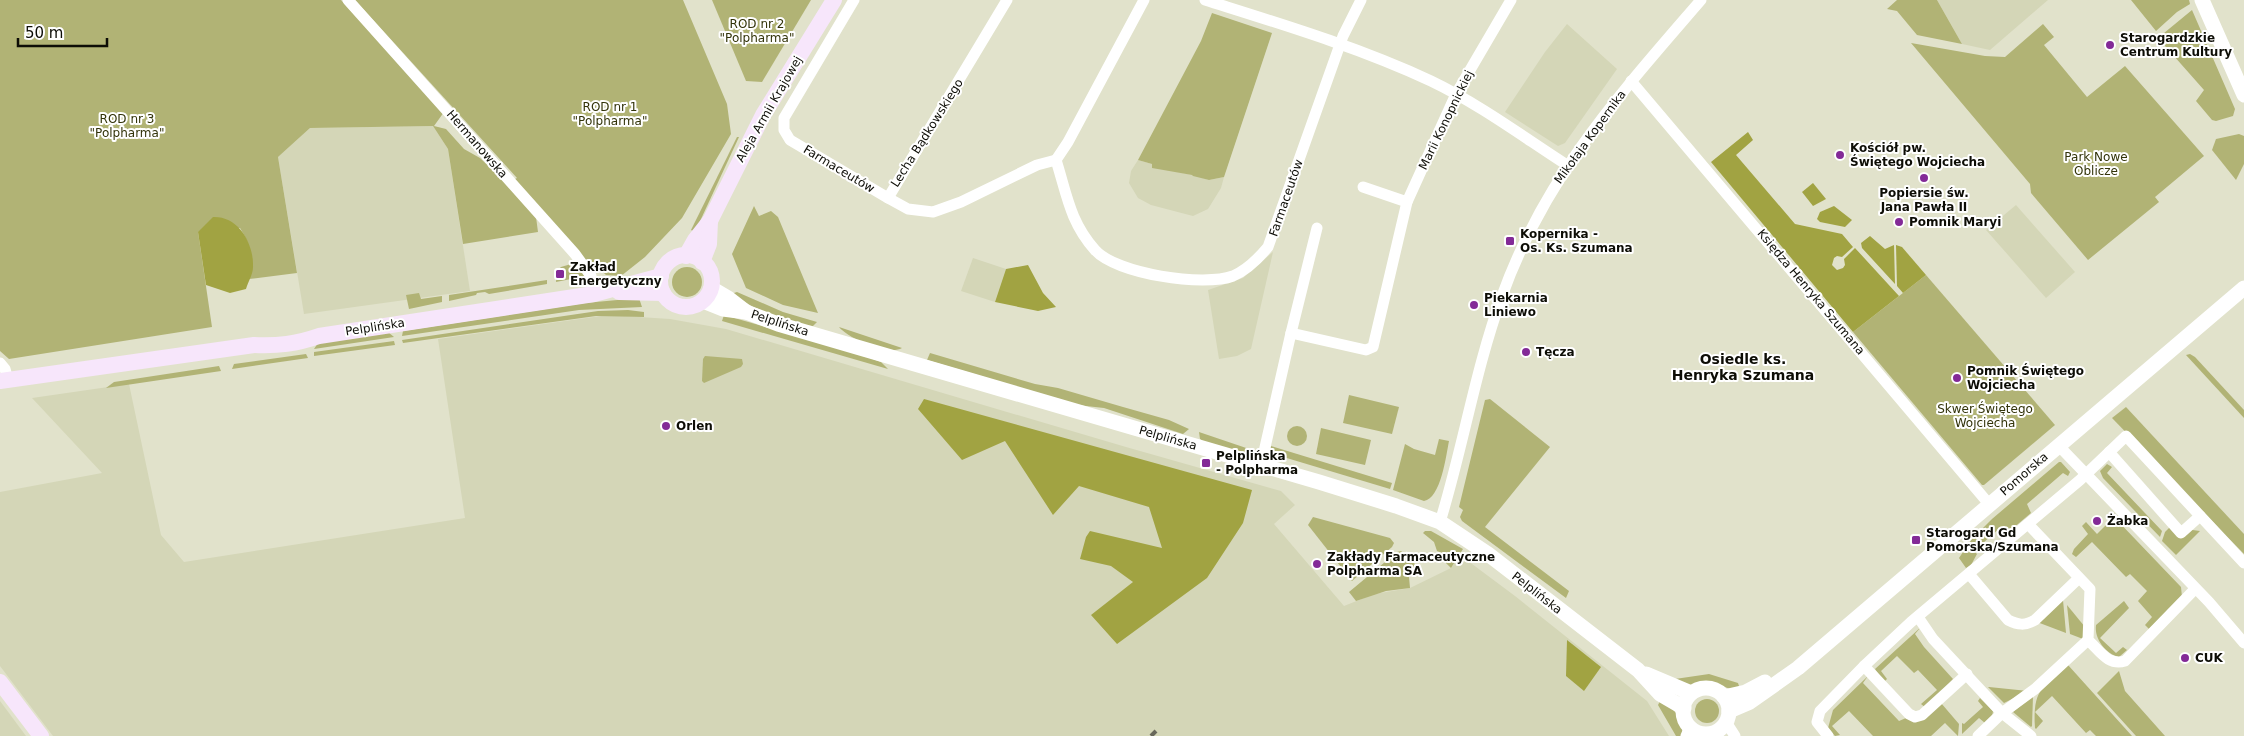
<svg xmlns="http://www.w3.org/2000/svg" width="2244" height="736" font-family="'DejaVu Sans',sans-serif">
  <style>
    .built { fill: #d4d6b7 }
    .green { fill: #b1b375 }
    .forest { fill: #a1a342 }
    .lines { fill: none; stroke-linecap: round; stroke-linejoin: round }
    .minor { stroke: #fff; stroke-width: 11 }
    .tertiary { stroke: #fff; stroke-width: 15 }
    .secondary { stroke: #f7e6fb; stroke-width: 16 }
    .rail { stroke: #68685b; stroke-width: 4; stroke-dasharray: 10 5; stroke-linecap: butt }
    .poi-dot { fill: #832a97; stroke: #fff; stroke-width: 2 }
    .labels { text-anchor: middle; dominant-baseline: central; stroke-width: 4; stroke-linejoin: round; paint-order: stroke }
    .park-label { font-size: 12px; fill: #323309; stroke: #fff }
    .poi-label { font-size: 12px; font-weight: bold; fill: #0d0d06; stroke: #fff; text-anchor: start }
    .street-label { font-size: 12px; fill: #0d0d06; stroke: #fff }
    .neighbourhood-label { font-size: 14px; font-weight: bold; fill: #0d0d06; stroke: #fff }
  </style>
  <rect width="100%" height="100%" fill="#e1e2cb"/>
  <g class="built">
    <polygon points="1937,0 2048,0 1990,50 1962,44"/>
    <polygon points="1567,24 1617,69 1565,143 1558,146 1505,112 1545,52"/>
    <polygon points="433,126 448,149 470,291 304,314 278,157 310,128"/>
    <polygon points="1138,160 1152,164 1152,167 1193,175 1209,180 1224,177 1221,188 1208,209 1193,216 1151,205 1138,198 1129,183 1131,171"/>
    <polygon points="2016,205 2075,272 2046,298 1986,230"/>
    <polygon points="1273,252 1251,349 1237,356 1219,359 1208,290 1243,278"/>
    <polygon points="973,258 1006,269 995,302 961,291"/>
    <polygon points="608,315 670,319 726,329 1126,447 1281,491 1295,505 1274,524 1344,606 1374,594 1410,588 1451,568 1460,555 1515,596 1647,701 1669,736 53,736 0,666 0,492 102,473 32,398 129,384 161,535 184,562 465,518 438,339"/>
    <polygon points="0,701 26,736 0,736"/>
  </g>
  <g class="green">
    <path d="M0,0H341L444,112L434,126L446,129L464,149L480,158L512,189L536,217L538,232L463,244L448,149L433,126L310,128L278,157L297,273L249,279C256,261 250,244 240,228L198,232L212,327L9,359L0,351Z"/>
    <polygon points="355,0 683,0 727,104 731,134 682,218 645,257 621,276 606,275 599,268 594,270 513,180 517,178"/>
    <polygon points="712,0 811,0 762,82 746,81"/>
    <polygon points="1897,0 1937,0 1962,44 1917,35 1897,11 1887,9"/>
    <polygon points="2131,0 2189,0 2190,4 2177,12 2156,31"/>
    <polygon points="2192,10 2235,109 2233,116 2216,121 2212,120 2196,101 2204,90 2158,38"/>
    <polygon points="1212,13 1272,33 1224,177 1209,180 1193,176 1192,175 1152,168 1152,164 1138,160 1201,41"/>
    <polygon points="2043,24 2054,37 2044,45 2087,97 2125,66 2204,156 2155,197 2159,202 2088,260 2031,193 2030,184 1911,43 1985,56 2005,57"/>
    <polygon points="2239,134 2244,136 2244,164 2236,180 2212,150 2216,139"/>
    <polygon points="737,137 739,137 695,232 691,230"/>
    <polygon points="754,206 759,216 771,211 778,217 818,313 783,305 746,288 732,254"/>
    <polygon points="571,264 577,266 586,276 556,282 557,271 561,267"/>
    <circle cx="687" cy="282" r="15"/>
    <polygon points="1926,275 2055,425 1984,485 1982,485 1853,332"/>
    <polygon points="547,280 547,284 489,294 485,292 477,293 476,295 449,301 449,295"/>
    <path d="M737,292L783,312L817,322L813,326C787,324 755,310 734,295V293Z"/>
    <polygon points="419,293 421,299 442,296 442,302 409,309 406,295"/>
    <polygon points="639,298 642,307 579,310 402,336 403,331 585,303"/>
    <polygon points="628,310 644,312 644,317 596,316 403,343 402,340 598,311"/>
    <polygon points="724,315 862,355 881,362 888,369 722,321"/>
    <path d="M839,327L902,348C888,356 849,339 839,327Z"/>
    <polygon points="388,332 394,337 314,349 318,343"/>
    <polygon points="394,341 395,345 314,356 314,352"/>
    <polygon points="930,353 1035,384 1058,388 1123,407 1169,420 1189,429 1183,434 1104,408 1077,405 927,360"/>
    <polygon points="306,354 308,358 232,369 234,364"/>
    <polygon points="2190,354 2195,357 2244,410 2244,418 2186,355"/>
    <polygon points="705,356 742,359 743,364 741,367 704,383 702,381 703,359"/>
    <polygon points="219,366 221,371 106,388 114,382"/>
    <polygon points="1349,395 1399,407 1392,434 1343,423"/>
    <polygon points="1490,399 1550,447 1485,527 1569,591 1566,598 1462,521 1460,517 1463,510 1459,507 1485,400"/>
    <polygon points="2126,407 2244,534 2244,554 2112,418"/>
    <circle cx="1297" cy="436" r="10"/>
    <polygon points="1321,428 1371,440 1365,465 1316,454"/>
    <polygon points="1199,432 1258,452 1253,455 1205,443 1200,439"/>
    <path d="M1439,439L1449,441C1446,456 1441,498 1424,501L1393,490L1405,444L1414,449L1435,455Z"/>
    <polygon points="1271,446 1392,483 1390,489 1270,453"/>
    <polygon points="2059,462 2061,462 2070,472 2068,476 2063,473 2027,504 2031,513 2005,535 2000,528 1974,551 1977,554 1971,565 1966,568 1959,558 1971,540 1992,519"/>
    <polygon points="2107,464 2112,467 2107,473 2162,531 2160,537 2103,478 2100,471"/>
    <polygon points="1313,517 1390,538 1394,543 1392,547 1352,581 1308,525"/>
    <polygon points="2114,517 2181,587 2182,597 2149,629 2145,625 2152,617 2138,601 2147,591 2130,574 2126,577 2092,542 2076,557 2072,554 2074,549 2088,534 2082,526 2086,522 2097,534"/>
    <polygon points="2170,527 2200,531 2176,555 2162,541 2165,532"/>
    <polygon points="1425,531 1431,531 1463,549 1451,568 1444,561 1447,555 1437,551 1434,542 1423,533"/>
    <polygon points="1401,551 1415,564 1409,577 1410,588 1386,591 1356,601 1349,592 1397,552"/>
    <polygon points="2063,600 2066,633 2037,622"/>
    <path d="M2124,601L2129,608L2100,638L2116,653L2123,647L2127,650L2119,657C2106,654 2094,639 2096,625Z"/>
    <polygon points="2067,605 2085,627 2083,639 2070,634"/>
    <polygon points="1921,627 1915,634 1924,647 1953,679 1926,708 1921,704 1937,690 1918,670 1914,673 1897,656 1881,671 1887,679 1884,682 1875,669"/>
    <path d="M2068,665L2132,736H2096L2090,730L2086,733L2052,696L2035,712L2043,721L2036,729L2035,728C2033,689 2041,689 2068,665Z"/>
    <polygon points="2119,671 2125,691 2165,736 2136,736 2097,693"/>
    <path d="M1709,674L1738,683L1740,689C1729,691 1723,685 1712,683C1704,681 1696,684 1688,687L1675,679Z"/>
    <polygon points="1868,676 1863,683 1899,721 1941,703 1959,724 1958,736 1945,723 1931,736 1873,736 1849,711 1832,726 1840,735 1835,736 1828,728 1833,710"/>
    <polygon points="1988,687 1989,687 2028,691 2004,703"/>
    <polygon points="2033,696 2032,726 2031,727 2013,712"/>
    <polygon points="1980,698 1993,711 1992,717 1985,723 1979,718 1962,734 1962,723 1964,724 1983,707 1978,701"/>
    <circle cx="1707" cy="711" r="12"/>
    <path d="M1661,699C1673,709 1685,718 1682,736H1676L1658,705Z"/>
  </g>
  <g class="forest">
    <polygon points="1748,132 1753,140 1736,155 1795,224 1842,234 1853,247 1842,257 1837,256 1834,258 1832,265 1837,270 1843,268 1845,265 1844,259 1855,248 1899,296 1853,332 1711,162"/>
    <polygon points="1813,183 1826,199 1813,206 1802,192"/>
    <polygon points="1834,206 1852,220 1845,227 1820,222 1817,219 1820,212"/>
    <path d="M213,217C239,216 254,244 253,267C253,274 248,282 246,289L230,293L206,285L198,232Z"/>
    <polygon points="1870,236 1885,249 1894,245 1895,284 1862,248 1861,243"/>
    <polygon points="1896,245 1902,247 1926,275 1903,293 1897,286"/>
    <polygon points="1028,265 1043,293 1056,307 1038,311 995,302 1006,269"/>
    <polygon points="924,399 1252,490 1243,523 1207,578 1117,644 1091,615 1133,582 1111,566 1080,559 1086,537 1090,531 1162,548 1149,507 1079,486 1053,515 1005,441 962,460 918,409"/>
    <polygon points="1567,640 1601,667 1584,691 1566,676"/>
  </g>
  <g class="lines">
    <g class="minor">
      <polyline points="348,0 575,254 591,276 594,294"/>
      <polyline points="854,0 784,118 784,130 790,140 888,198"/>
      <polyline points="1007,0 888,198 908,209 933,212 961,202 1037,165 1056,160"/>
      <path d="M1144,0L1068,142L1056,160C1067,195 1070,222 1095,250C1116,274 1204,287 1233,276C1247,270 1258,259 1268,247L1343,36L1361,0"/>
      <path d="M1205,0C1281,24 1358,47 1431,81C1479,104 1522,136 1567,165"/>
      <polyline points="1631,81 1989,504"/>
      <polyline points="1363,187 1407,202"/>
      <polyline points="1291,333 1317,228"/>
      <polyline points="0,363 5,369 8,380"/>
      <polyline points="2058,445 2209,602 2244,643"/>
      <polyline points="2109,452 2181,533 2200,516"/>
      <polyline points="1261,465 1291,333 1366,350 1373,347 1407,202 1456,94 1511,0"/>
      <path d="M1440,522C1463,448 1475,370 1502,296C1545,176 1620,94 1701,0"/>
      <path d="M2028,524L2090,589L2088,640C2100,651 2108,666 2125,661L2195,589"/>
      <path d="M1969,574L2008,620C2018,625 2025,626 2035,620L2079,578"/>
      <polyline points="1918,617 1933,639 2002,713 1978,736"/>
      <polyline points="1864,666 1909,714 1915,717 1922,715 1967,674"/>
      <polyline points="1726,722 1735,736"/>
      <polyline points="1714,732 1718,736"/>
      <polyline points="1686,736 1690,727"/>
      <polyline points="1701,736 1702,733"/>
      <polyline points="1828,736 1817,722 1820,711 1864,666 1911,622 2080,480 2126,436 2244,563"/>
      <polyline points="2031,736 2002,713 2035,689 2088,640"/>
    </g>
    <g class="tertiary">
      <polyline points="2202,0 2244,95"/>
      <polyline points="711,288 728,298 746,312"/>
      <polyline points="703,301 723,309 746,312 778,324 1319,482 1396,506 1440,522 1488,554 1638,670 1660,694 1684,708"/>
      <polyline points="1646,674 1691,693"/>
      <circle cx="1706" cy="711" r="23"/>
      <polyline points="1724,697 1746,692 1765,682"/>
      <polyline points="1729,711 1750,702 1798,668 2244,288"/>
    </g>
    <g class="secondary">
      <circle cx="686" cy="281" r="26"/>
      <polyline points="686,256 695,240 710,221 763,115 834,0"/>
      <polyline points="702,262 709,244 710,221"/>
      <polyline points="619,292 663,293"/>
      <path d="M0,381L254,345C278,346 296,344 319,336L594,294L661,276"/>
      <polyline points="0,682 41,736"/>
    </g>
    <polyline class="rail" points="1151,736 1156,731"/>
  </g>
  <g class="poi-dot">
    <circle cx="2110" cy="45" r="5"/>
    <circle cx="1840" cy="155" r="5"/>
    <circle cx="1924" cy="178" r="5"/>
    <circle cx="1899" cy="222" r="5"/>
    <rect x="1505" y="236" width="10" height="10" rx="2.5"/>
    <rect x="555" y="269" width="10" height="10" rx="2.5"/>
    <circle cx="1474" cy="305" r="5"/>
    <circle cx="1526" cy="352" r="5"/>
    <circle cx="1957" cy="378" r="5"/>
    <circle cx="666" cy="426" r="5"/>
    <rect x="1201" y="458" width="10" height="10" rx="2.5"/>
    <circle cx="2097" cy="521" r="5"/>
    <rect x="1911" y="535" width="10" height="10" rx="2.5"/>
    <circle cx="1317" cy="564" r="5"/>
    <circle cx="2185" cy="658" r="5"/>
  </g>
  <g class="labels">
    <g class="park-label">
      <text x="757" y="24">ROD nr 2<tspan x="757" dy="14">"Polpharma"</tspan></text>
      <text x="610" y="107">ROD nr 1<tspan x="610" dy="14">"Polpharma"</tspan></text>
      <text x="127" y="119">ROD nr 3<tspan x="127" dy="14">"Polpharma"</tspan></text>
      <text x="2096" y="157">Park Nowe<tspan x="2096" dy="14">Oblicze</tspan></text>
      <text x="1985" y="409">Skwer Świętego<tspan x="1985" dy="14">Wojciecha</tspan></text>
    </g>
    <g class="poi-label">
      <text x="2120" y="38">Starogardzkie<tspan x="2120" dy="14">Centrum Kultury</tspan></text>
      <text x="1850" y="148">Kościół pw.<tspan x="1850" dy="14">Świętego Wojciecha</tspan></text>
      <text x="1924" y="193" text-anchor="middle">Popiersie św.<tspan x="1924" dy="14">Jana Pawła II</tspan></text>
      <text x="1909" y="222">Pomnik Maryi</text>
      <text x="1520" y="234">Kopernika -<tspan x="1520" dy="14">Os. Ks. Szumana</tspan></text>
      <text x="570" y="267">Zakład<tspan x="570" dy="14">Energetyczny</tspan></text>
      <text x="1484" y="298">Piekarnia<tspan x="1484" dy="14">Liniewo</tspan></text>
      <text x="1536" y="352">Tęcza</text>
      <text x="1967" y="371">Pomnik Świętego<tspan x="1967" dy="14">Wojciecha</tspan></text>
      <text x="676" y="426">Orlen</text>
      <text x="1216" y="456">Pelplińska<tspan x="1216" dy="14">- Polpharma</tspan></text>
      <text x="2107" y="521">Żabka</text>
      <text x="1926" y="533">Starogard Gd<tspan x="1926" dy="14">Pomorska/Szumana</tspan></text>
      <text x="1327" y="557">Zakłady Farmaceutyczne<tspan x="1327" dy="14">Polpharma SA</tspan></text>
      <text x="2195" y="658">CUK</text>
    </g>
    <g class="street-label">
      <text transform="translate(769 109) rotate(-60)">Aleja Armii Krajowej</text>
      <text transform="translate(1446 120) rotate(-64)">Marii Konopnickiej</text>
      <text transform="translate(927 133) rotate(-58)">Lecha Bądkowskiego</text>
      <text transform="translate(1590 137) rotate(-54)">Mikołaja Kopernika</text>
      <text transform="translate(477 144) rotate(49)">Hermanowska</text>
      <text transform="translate(839 169) rotate(31)">Farmaceutów</text>
      <text transform="translate(1286 198) rotate(-71)">Farmaceutów</text>
      <text transform="translate(1811 292) rotate(50)">Księdza Henryka Szumana</text>
      <text transform="translate(780 323) rotate(18)">Pelplińska</text>
      <text transform="translate(375 327) rotate(-9)">Pelplińska</text>
      <text transform="translate(1168 438) rotate(16)">Pelplińska</text>
      <text transform="translate(2024 474) rotate(-41)">Pomorska</text>
      <text transform="translate(1537 593) rotate(38)">Pelplińska</text>
    </g>
    <g class="neighbourhood-label">
      <text x="1743" y="359">Osiedle ks.<tspan x="1743" dy="16">Henryka Szumana</tspan></text>
    </g>
  </g>
  <path d="M18 38v8h89v-8" fill="none" stroke="#0d0d06" stroke-width="2.5"/>
  <text x="25" y="38" font-size="15" fill="#0d0d06" stroke="#ffffff" stroke-width="4" paint-order="stroke">50 m</text>
</svg>
